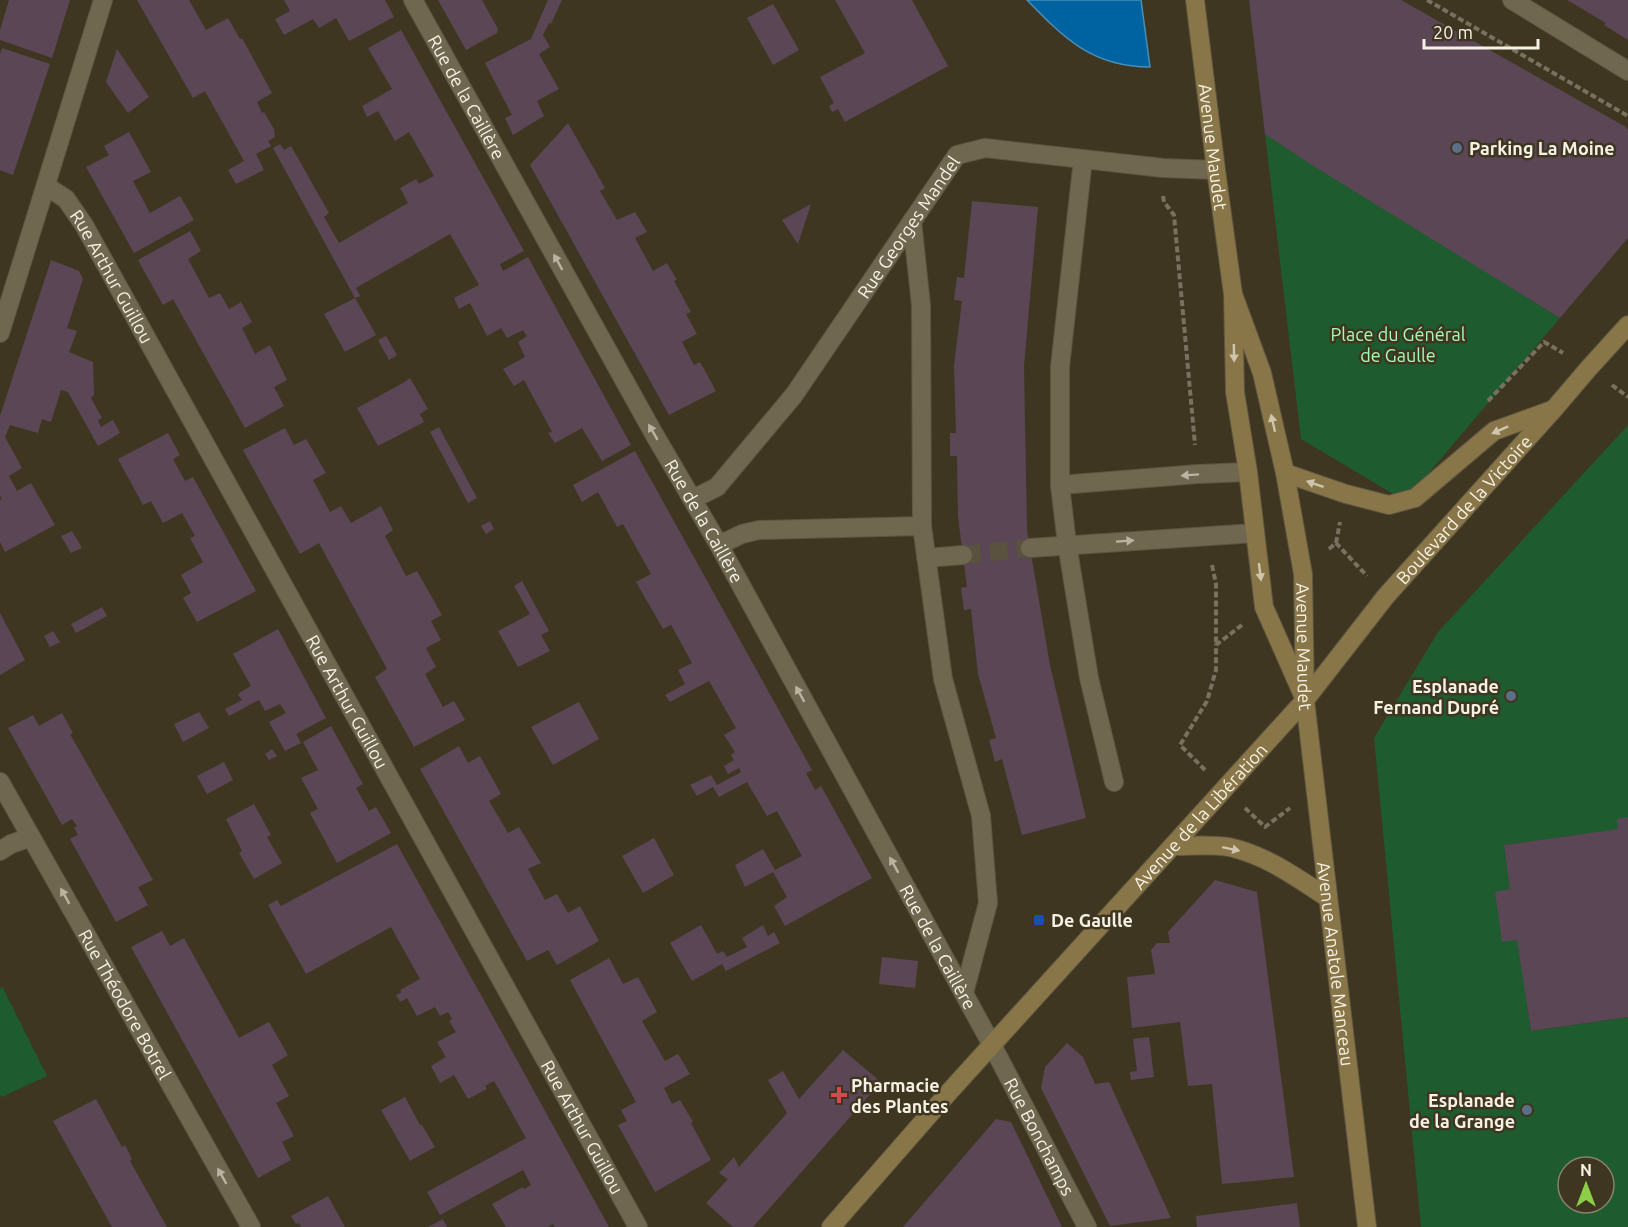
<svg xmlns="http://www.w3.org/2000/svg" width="1628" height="1227" font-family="Ubuntu,sans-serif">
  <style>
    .green { fill: #1e5b2e; fill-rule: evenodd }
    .water { fill: #0063a1; stroke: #4a8eb5; stroke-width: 1.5 }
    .building { fill: #5a4655 }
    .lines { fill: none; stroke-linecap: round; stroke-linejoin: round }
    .street-tunnel { stroke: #5a523e; stroke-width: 18; stroke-dasharray: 18 9; stroke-linecap: butt }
    .lane-casing { stroke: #5c5541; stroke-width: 20 }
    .street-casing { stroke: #5c5541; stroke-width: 20 }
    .secondary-casing { stroke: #5c5541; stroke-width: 20 }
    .path { stroke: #79715f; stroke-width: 4; stroke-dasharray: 6 3; stroke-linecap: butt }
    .lane { stroke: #706750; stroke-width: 18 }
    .street { stroke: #706750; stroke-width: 18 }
    .secondary { stroke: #897648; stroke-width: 18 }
    .oneway { fill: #bab3a1 }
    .oneway2 { fill: #d0c6ad }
    .service-dot { fill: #5c6f8a; stroke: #3f3621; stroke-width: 2 }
    .transit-dot { fill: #1a4fb4; stroke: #3f3621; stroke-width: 2 }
    .health-dot { fill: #e0444e; stroke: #3f3621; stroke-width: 2 }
    .labels { text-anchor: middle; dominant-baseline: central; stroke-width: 5; stroke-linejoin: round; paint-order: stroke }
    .street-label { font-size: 18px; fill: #f6f1e4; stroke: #3f3621 }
    .poi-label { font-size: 18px; font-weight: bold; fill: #f6f1e4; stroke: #3f3621; text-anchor: start }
    .park-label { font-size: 18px; fill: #a6fbb6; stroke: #3f3621 }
  </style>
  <rect width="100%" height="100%" fill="#3f3621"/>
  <g class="green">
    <polygon points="1265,134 1560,318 1405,501 1301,439"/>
    <path d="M1628,425V828L1504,845L1531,1031L1628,1017V1227H1421L1374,738L1438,632ZM1568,1167H1604V1203H1568Z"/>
    <polygon points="2,986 47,1076 2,1097 0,1094 0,990"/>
  </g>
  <path class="water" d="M1027,0H1141L1150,67C1092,67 1064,38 1027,0Z"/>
  <g class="building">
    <polygon points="9,0 70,0 52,58 0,40 0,30"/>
    <polygon points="137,0 189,0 206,30 228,18 240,39 242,38 272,93 257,102 262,113 264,112 274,129 275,137 268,141 271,146 256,154 264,170 236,184 228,170 244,161 205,91 193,98"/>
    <polygon points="284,0 385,0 394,17 349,41 336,18 319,28 313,19 284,35 275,19 290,11"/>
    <polygon points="438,0 482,0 498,29 497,33 466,50"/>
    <polygon points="548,0 562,0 551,24 549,23 543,35 550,47 539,54 559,89 537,101 544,116 513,135 505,118 512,115 485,63 531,39"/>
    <polygon points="835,0 912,0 948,66 845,122 838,109 832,112 829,106 834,103 820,77 865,53"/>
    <polygon points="1249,0 1401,0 1626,127 1628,130 1628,238 1560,318 1307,162 1265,134"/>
    <polygon points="1567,0 1628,0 1628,40 1604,25 1606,23"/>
    <polygon points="773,4 799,50 773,65 747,18"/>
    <polygon points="401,30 524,251 500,264 503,271 528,257 631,445 602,461 582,428 555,443 548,433 552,432 524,380 514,386 503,369 525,357 518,342 527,336 523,330 507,338 501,328 487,336 470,303 459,309 454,298 479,285 450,234 356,288 360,296 355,298 273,148 280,144 284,150 291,146 329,213 324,217 339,243 408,203 400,188 416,179 419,184 434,176 409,132 395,141 378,111 367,117 362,106 392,89 368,48"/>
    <polygon points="2,48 50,64 13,175 0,170 0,54"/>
    <polygon points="117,49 149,97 128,113 106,82"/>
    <polygon points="568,123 605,188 600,191 617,220 635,212 647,232 635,238 653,271 667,263 677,280 674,281 691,312 686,314 697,334 682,342 694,365 700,362 716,391 669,415 530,165"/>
    <polygon points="129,132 151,172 133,181 150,213 180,196 194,220 134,253 86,167 109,155 104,146"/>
    <polygon points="972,201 1038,207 1024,366 1027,530 1050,665 1086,818 1022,835 1002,759 995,762 989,740 996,738 978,674 971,609 964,610 961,588 967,587 958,517 957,456 950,456 950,433 956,433 954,365 962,301 954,300 957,277 964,278"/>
    <polygon points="811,204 798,244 782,220"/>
    <polygon points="190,231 201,251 188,259 209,298 220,293 229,309 241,302 252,322 242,328 255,354 270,345 287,380 274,387 284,406 245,428 173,299 163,305 138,260"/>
    <polygon points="51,260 79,271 83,279 67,328 77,331 69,352 93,362 94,395 91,398 102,418 98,420 101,427 113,420 120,433 98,446 68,392 61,390 51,422 42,419 38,433 10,425 5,437 22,468 9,476 17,491 31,483 55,525 5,552 0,542 0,500 2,499 0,496 0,416"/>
    <polygon points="355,298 376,335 345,352 324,314"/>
    <polygon points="386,336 397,355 389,360 378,340"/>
    <polygon points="410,378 428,409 420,414 424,422 378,446 357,408 403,383"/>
    <polygon points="439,427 477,498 468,503 430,432"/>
    <polygon points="285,428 294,445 306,439 326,473 313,480 330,512 341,506 351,523 381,506 393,530 385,536 406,576 417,571 442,615 431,621 441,640 426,648 436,667 425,674 443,707 454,701 465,720 414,747 375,677 387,669 319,543 300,554 243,450"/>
    <polygon points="168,433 180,455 173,459 185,481 193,477 256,591 197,622 183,598 191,593 181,575 203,562 190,538 195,536 182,513 163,523 151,501 143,505 118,459"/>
    <polygon points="635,451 812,770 806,773 815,790 821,786 872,878 785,926 774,906 787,897 773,872 745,887 735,865 763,849 775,870 802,856 777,811 767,816 747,782 719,797 713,787 697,796 690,785 711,775 717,785 741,772 739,768 728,774 724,766 734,760 731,755 735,752 724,735 736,728 709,681 670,702 665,695 685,684 678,670 692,663 671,625 663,629 636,582 651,574 623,524 617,527 598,492 582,502 573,485"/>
    <polygon points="490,521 494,529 486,534 481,526"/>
    <polygon points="72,531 82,548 71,553 61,536"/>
    <polygon points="522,581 549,631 541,635 550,651 518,667 498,631 530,614 514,586"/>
    <polygon points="102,607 107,616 76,633 71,624"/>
    <polygon points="0,613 25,660 0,675"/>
    <polygon points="278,629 326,718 296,734 301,743 285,751 269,722 286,713 280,704 265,711 259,700 229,716 225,709 242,700 238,695 239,693 251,686 233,654"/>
    <polygon points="53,631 60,642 50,647 44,636"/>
    <polygon points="579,702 599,739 553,765 531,727"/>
    <polygon points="199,712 209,728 183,742 174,724"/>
    <polygon points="62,713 73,733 70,734 153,880 138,887 148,905 116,922 70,839 78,835 74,828 77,826 72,819 62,825 8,728 33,715 39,726"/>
    <polygon points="331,726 363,784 356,788 369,811 376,807 391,833 337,863 310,813 318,809 301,778 318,770 303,742"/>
    <polygon points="459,746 468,763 480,756 501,794 489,801 508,833 519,827 541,863 528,869 545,900 557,894 568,913 580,906 599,941 557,965 548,950 527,961 420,769"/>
    <polygon points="272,749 277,756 269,760 265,754"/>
    <polygon points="224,762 233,780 207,794 197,776"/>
    <polygon points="254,804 271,835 267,837 282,863 254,879 239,853 242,851 226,819"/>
    <polygon points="1628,817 1628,1017 1531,1031 1517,940 1502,942 1495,892 1510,889 1504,845 1618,829 1617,819"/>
    <polygon points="654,838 674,875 643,893 622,856"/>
    <polygon points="397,844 506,1040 609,1227 555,1227 553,1224 548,1227 506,1227 492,1204 523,1187 524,1189 531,1185 523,1170 440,1215 427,1192 526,1138 494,1081 485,1086 487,1089 468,1099 454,1075 440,1083 431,1066 446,1057 437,1042 456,1032 449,1021 452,1019 448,1012 440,1016 435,1007 417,1016 407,998 400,1002 396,995 402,992 400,990 420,979 391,927 306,974 268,905 277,900 281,906"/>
    <polygon points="1215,880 1257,892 1294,1177 1222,1184 1212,1084 1188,1086 1180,1022 1132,1028 1127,977 1155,974 1151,950 1157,943 1170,943 1168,932"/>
    <polygon points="701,925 717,954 723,951 727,957 747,947 742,938 763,925 768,936 774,932 780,943 726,971 722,964 692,981 670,943"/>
    <polygon points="162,931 170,946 184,938 239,1038 269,1022 288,1055 272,1065 289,1096 276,1103 294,1136 282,1142 291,1160 258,1178 131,947"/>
    <polygon points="882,957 918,961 915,988 879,984"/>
    <polygon points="609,958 623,984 638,977 657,1012 642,1021 665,1061 678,1054 690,1074 664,1088 672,1104 680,1100 693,1122 691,1123 711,1160 655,1192 618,1125 627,1121 621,1110 636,1102 570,980"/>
    <polygon points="1149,1037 1154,1077 1131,1080 1130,1072 1137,1071 1133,1039"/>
    <polygon points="1067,1043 1083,1057 1095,1084 1109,1082 1171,1218 1110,1226 1041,1088 1045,1067"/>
    <polygon points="843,1050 881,1082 753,1227 733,1227 706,1203 728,1179 719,1173 734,1157 739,1167 787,1113 768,1080 783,1071 799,1099"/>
    <polygon points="405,1097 420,1125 422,1125 435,1147 410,1161 381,1110"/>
    <polygon points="96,1099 122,1147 125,1145 132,1159 130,1161 167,1227 112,1227 53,1121"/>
    <polygon points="996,1119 1011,1122 1062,1227 903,1227"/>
    <polygon points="328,1196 345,1227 301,1227 299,1223 296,1224 291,1216"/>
    <polygon points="1297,1203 1300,1227 1197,1227 1196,1216"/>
    <polygon points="443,1219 447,1227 428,1227"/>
  </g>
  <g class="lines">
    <polyline class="street-tunnel" points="963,555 1030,548"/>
    <g class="lane-casing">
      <g id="lane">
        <polyline points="1512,0 1628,71"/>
        <polyline points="0,851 11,844 31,837"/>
      </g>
    </g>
    <g class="street-casing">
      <g id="street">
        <path id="s1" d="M413,0L654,434L719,545L992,1045L1087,1227"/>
        <polyline points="1083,159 1060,367 1060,485 1067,544 1089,678 1114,782"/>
        <path id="s2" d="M46,186L66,199L84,225L638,1227"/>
        <polyline points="912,221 921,305 922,526 943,679 981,816 988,903 964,993"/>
        <polyline points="0,333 103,0"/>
        <polyline points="1060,485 1198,474 1248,472"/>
        <path id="s3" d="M693,499L717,487L794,395L957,155L985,148L1163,168L1216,170"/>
        <polyline points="719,545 742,534 759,530 922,526"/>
        <polyline points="1030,548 1255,533"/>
        <polyline points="926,558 963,555"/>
        <path id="s4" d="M0,782L251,1227"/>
      </g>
    </g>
    <g class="secondary-casing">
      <g id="secondary">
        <path id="s5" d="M1195,0L1216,170L1233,294L1235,392L1248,472L1264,607L1302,693"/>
        <path id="s6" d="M1233,294L1262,373L1285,473L1303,574L1305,700L1367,1227"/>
        <polyline points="1285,473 1346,494 1389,505 1415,498 1494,431 1552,410"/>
        <path d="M1173,846C1191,846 1211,844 1229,847C1266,855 1297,878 1328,898"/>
        <path id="s7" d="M831,1227L950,1091L1305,700L1386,596L1554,409L1589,368L1628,325"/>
      </g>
    </g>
    <g class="path">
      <polyline points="1427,0 1628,116"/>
      <polyline points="1163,196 1164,202 1174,215 1195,445"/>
      <polyline points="1612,385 1628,397"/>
      <polyline points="1488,401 1544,342 1563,353"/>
      <polyline points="1336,543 1340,522"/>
      <polyline points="1329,549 1336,543 1367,576"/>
      <polyline points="1212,565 1216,584 1216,645"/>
      <polyline points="1205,770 1180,745 1207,701 1216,670 1216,645 1242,625"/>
      <polyline points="1245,808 1265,827 1290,808"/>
    </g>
    <use href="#lane" class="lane"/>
    <use href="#street" class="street"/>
    <use href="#secondary" class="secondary"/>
  </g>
  <defs><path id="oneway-solid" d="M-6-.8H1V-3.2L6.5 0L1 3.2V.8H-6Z" transform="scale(1.5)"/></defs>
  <g class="oneway">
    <use href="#oneway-solid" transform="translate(558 262) rotate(-119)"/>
    <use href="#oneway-solid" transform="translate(653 432) rotate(-120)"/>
    <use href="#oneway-solid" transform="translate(1190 475) rotate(176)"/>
    <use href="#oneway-solid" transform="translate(1125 541) rotate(-4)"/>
    <use href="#oneway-solid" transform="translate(800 694) rotate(-119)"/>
    <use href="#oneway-solid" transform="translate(894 865) rotate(-119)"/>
    <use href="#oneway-solid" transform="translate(65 896) rotate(-119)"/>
    <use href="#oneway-solid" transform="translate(222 1176) rotate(-119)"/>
  </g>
  <g class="oneway2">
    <use href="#oneway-solid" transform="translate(1234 353) rotate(89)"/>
    <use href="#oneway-solid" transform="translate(1273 423) rotate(-103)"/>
    <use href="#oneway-solid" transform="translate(1500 430) rotate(156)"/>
    <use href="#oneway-solid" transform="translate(1315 484) rotate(-161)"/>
    <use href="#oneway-solid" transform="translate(1260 572) rotate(83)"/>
    <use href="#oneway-solid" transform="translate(1231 849) rotate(12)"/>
  </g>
  <g class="service-dot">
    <circle cx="1457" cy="148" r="6"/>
    <circle cx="1511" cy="696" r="6"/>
    <circle cx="1527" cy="1110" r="6"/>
  </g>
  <rect class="transit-dot" x="1033" y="914" width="12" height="12" rx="3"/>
  <path class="health-dot" d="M836 1086h6v6h6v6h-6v6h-6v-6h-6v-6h6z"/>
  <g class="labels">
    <g class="street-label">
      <text stroke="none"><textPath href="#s1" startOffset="111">Rue de la Caillère</textPath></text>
      <text stroke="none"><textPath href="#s5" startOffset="148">Avenue Maudet</textPath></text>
      <text stroke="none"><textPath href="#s3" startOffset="350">Rue Georges Mandel</textPath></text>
      <text stroke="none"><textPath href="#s2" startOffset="114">Rue Arthur Guillou</textPath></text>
      <text stroke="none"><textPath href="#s7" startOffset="957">Boulevard de la Victoire</textPath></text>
      <text stroke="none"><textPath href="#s1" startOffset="597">Rue de la Caillère</textPath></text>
      <text stroke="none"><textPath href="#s6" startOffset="362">Avenue Maudet</textPath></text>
      <text stroke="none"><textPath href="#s2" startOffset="600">Rue Arthur Guillou</textPath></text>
      <text stroke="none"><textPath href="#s7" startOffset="552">Avenue de la Libération</textPath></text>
      <text stroke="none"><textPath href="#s1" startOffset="1083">Rue de la Caillère</textPath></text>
      <text stroke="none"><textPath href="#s6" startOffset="681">Avenue Anatole Manceau</textPath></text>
      <text stroke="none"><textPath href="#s4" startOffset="255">Rue Théodore Botrel</textPath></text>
      <text stroke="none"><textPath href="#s2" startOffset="1086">Rue Arthur Guillou</textPath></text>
      <text stroke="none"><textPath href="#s1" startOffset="1298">Rue Bonchamps</textPath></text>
    </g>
    <g class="poi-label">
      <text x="1469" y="148">Parking La Moine</text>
      <text x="1499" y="686" text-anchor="end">Esplanade<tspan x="1499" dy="21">Fernand Dupré</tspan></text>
      <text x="1051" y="920">De Gaulle</text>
      <text x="851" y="1085">Pharmacie<tspan x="851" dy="21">des Plantes</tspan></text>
      <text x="1515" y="1100" text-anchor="end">Esplanade<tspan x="1515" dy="21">de la Grange</tspan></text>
    </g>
    <g class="park-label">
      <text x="1398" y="334">Place du Général<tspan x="1398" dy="21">de Gaulle</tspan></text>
    </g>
  </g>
  <g transform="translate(1586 1185)"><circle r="28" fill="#3f3621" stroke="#88816f" stroke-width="1.5"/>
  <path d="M0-4.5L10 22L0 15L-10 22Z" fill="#8bce47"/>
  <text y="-9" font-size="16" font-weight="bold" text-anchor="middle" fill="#f6f1e4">N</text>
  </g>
  <path d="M1424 39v9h114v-9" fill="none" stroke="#f6f1e4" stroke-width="3"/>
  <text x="1433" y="39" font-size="18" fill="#f6f1e4" stroke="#3f3621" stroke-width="4.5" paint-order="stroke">20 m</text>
</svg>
